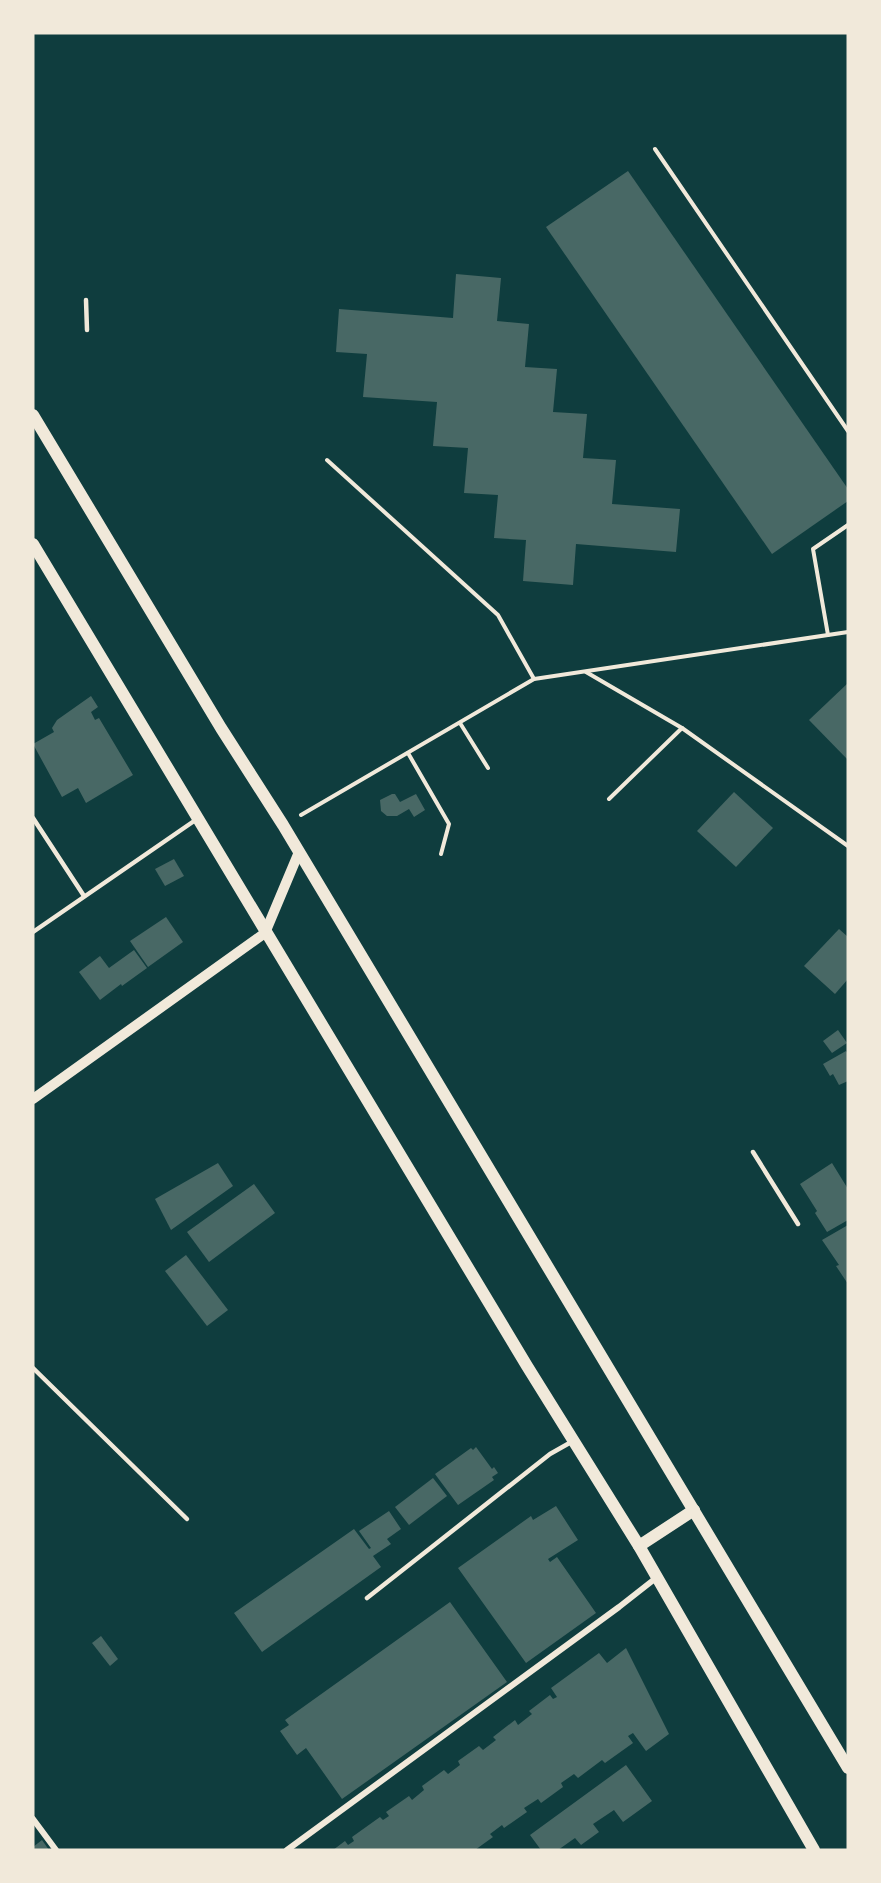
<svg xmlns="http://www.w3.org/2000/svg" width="881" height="1883" font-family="Figtree,sans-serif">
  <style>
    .building { fill: #486865 }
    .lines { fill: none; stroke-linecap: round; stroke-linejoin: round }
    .path { stroke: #f1e9da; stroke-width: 4 }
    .service { stroke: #f1e9da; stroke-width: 4.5 }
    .minor { stroke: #f1e9da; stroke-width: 6 }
    .tertiary { stroke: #f1e9da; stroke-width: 10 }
    .secondary { stroke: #f1e9da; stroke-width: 12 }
  </style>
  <rect width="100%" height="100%" fill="#0f3d3e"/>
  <g class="building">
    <polygon points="628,171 848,489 848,501 772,554 546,227"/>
    <polygon points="456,274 501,278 497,321 529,324 525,367 557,369 553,412 587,414 583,458 616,460 612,504 680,509 676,552 576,544 573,585 523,581 526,540 494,538 498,495 464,493 468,448 433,446 437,402 363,397 367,354 336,352 339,309 453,318"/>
    <polygon points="848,683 848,760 809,720"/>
    <polygon points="91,696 98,707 91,712 95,720 99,718 133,775 86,803 78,788 62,797 33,744 54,732 52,728 57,720"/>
    <polygon points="734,792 773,828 736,867 697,831"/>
    <polygon points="392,794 395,794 400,802 416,794 425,810 414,817 409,809 397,816 387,816 381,811 380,800"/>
    <polygon points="174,859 184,876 165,886 155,869"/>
    <polygon points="166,917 183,942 148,967 130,941"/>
    <polygon points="839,929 848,937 848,979 835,994 804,966"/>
    <polygon points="134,950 147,968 122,986 121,984 100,1000 79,972 100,956 109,968"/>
    <polygon points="838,1030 847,1043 832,1053 823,1041"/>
    <polygon points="846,1051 848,1054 848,1081 839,1085 833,1074 830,1076 823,1064"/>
    <polygon points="218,1163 233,1186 171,1230 155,1199"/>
    <polygon points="832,1163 848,1189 848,1220 827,1232 815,1213 817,1211 800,1184"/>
    <polygon points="254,1184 275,1213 209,1262 187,1232"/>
    <polygon points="848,1225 848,1284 836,1266 839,1265 822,1240"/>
    <polygon points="186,1255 228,1310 207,1326 165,1271"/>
    <polygon points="476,1447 492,1469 494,1467 498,1473 492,1477 494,1480 458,1505 435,1474 471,1448 473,1450"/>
    <polygon points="433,1478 447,1496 409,1525 395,1507"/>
    <polygon points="556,1506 578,1540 548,1559 550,1562 557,1557 596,1613 526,1663 458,1568 531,1516 533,1520"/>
    <polygon points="389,1511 401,1529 387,1539 391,1544 373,1556 381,1567 262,1652 234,1613 354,1529 369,1549 371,1548 359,1531"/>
    <polygon points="450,1602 507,1682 342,1799 306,1748 297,1755 280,1731 289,1725 285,1720"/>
    <polygon points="101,1636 118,1659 110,1666 92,1643"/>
    <polygon points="626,1648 669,1734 646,1751 633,1733 628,1736 633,1743 605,1763 602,1760 578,1778 574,1774 561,1783 563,1787 541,1803 538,1799 524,1808 527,1812 504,1828 502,1825 490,1834 493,1837 475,1850 333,1850 345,1841 348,1845 354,1841 352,1837 380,1817 383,1820 389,1816 386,1812 409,1796 412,1800 424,1790 422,1786 444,1770 448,1774 460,1765 458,1761 479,1746 483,1750 496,1740 493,1737 515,1720 518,1725 532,1714 529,1711 550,1695 553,1699 557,1697 551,1688 599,1653 607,1663"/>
    <polygon points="626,1765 652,1801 623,1822 614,1810 593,1824 599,1832 581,1845 575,1838 558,1850 541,1850 530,1835"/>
    <polygon points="42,1840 49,1850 34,1850 33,1847"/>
  </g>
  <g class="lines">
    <g class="path">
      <polyline points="655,149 848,431"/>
      <polyline points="327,460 498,615 534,679"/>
      <polyline points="828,635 813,549 848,525"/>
      <polyline points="586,672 682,728 848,846"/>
      <polyline points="460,723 488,768"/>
      <polyline points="408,753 449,824 441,854"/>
      <polyline points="609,799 682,728"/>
      <polyline points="301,815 534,679 848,632"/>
    </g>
    <g class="service">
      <polyline points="86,300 87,330"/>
      <polyline points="33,818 84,896"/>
      <polyline points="33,932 197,819"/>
      <polyline points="753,1152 798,1224"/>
      <polyline points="33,1368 187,1519"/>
      <polyline points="367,1598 550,1454 573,1441"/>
    </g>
    <g class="minor">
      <polyline points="33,1819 56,1850"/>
      <polyline points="287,1850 619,1607 656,1578"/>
    </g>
    <polyline class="tertiary" points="33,1099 265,933 299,852"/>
    <g class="secondary">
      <polyline points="33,415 221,728 283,825 848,1768"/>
      <polyline points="33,544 527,1366 639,1546 814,1850"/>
      <polyline points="639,1546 694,1510"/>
    </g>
  </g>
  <rect width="881" height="1883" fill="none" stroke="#f1e9da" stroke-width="69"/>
</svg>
